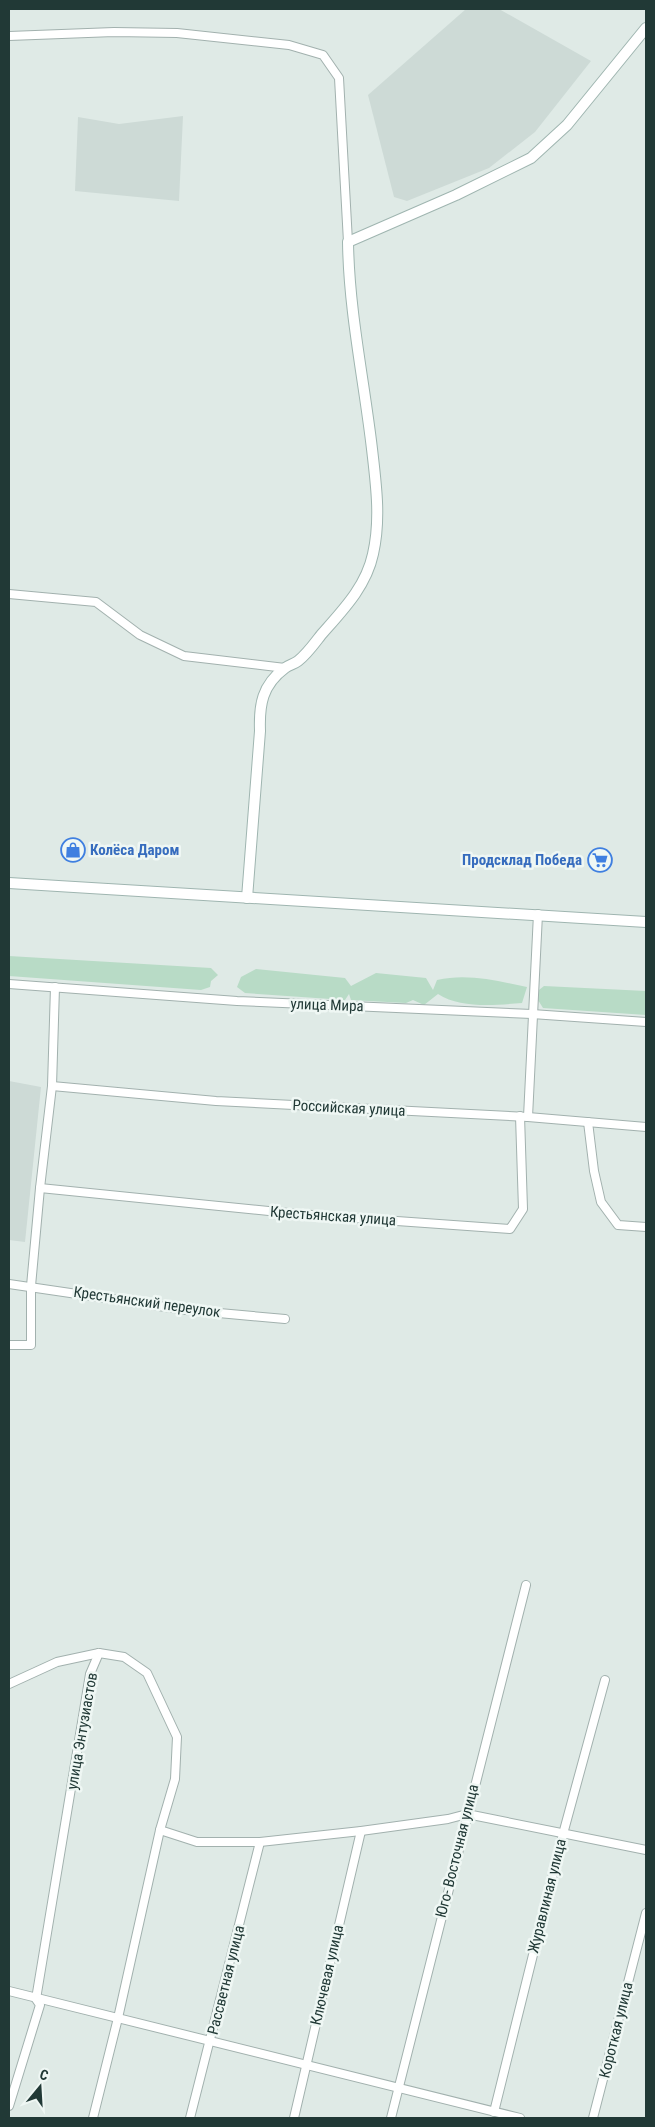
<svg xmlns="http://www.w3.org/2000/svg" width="655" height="2127" font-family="'Roboto Condensed',sans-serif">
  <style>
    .built { fill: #cddad6 }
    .green { fill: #b8dbc6 }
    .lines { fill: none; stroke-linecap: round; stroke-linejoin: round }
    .street-casing { stroke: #a2b1ae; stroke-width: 10 }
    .secondary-casing { stroke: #9fb5b0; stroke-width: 12 }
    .street { stroke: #fff; stroke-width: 8 }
    .secondary { stroke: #fff; stroke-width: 10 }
    .labels { text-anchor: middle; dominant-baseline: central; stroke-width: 5; stroke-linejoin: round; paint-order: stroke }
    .shop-label { font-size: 15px; font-weight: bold; fill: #366cbe; stroke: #eff7f4; text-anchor: start }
    .street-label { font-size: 15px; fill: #213936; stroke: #eff7f4 }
  </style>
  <rect width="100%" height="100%" fill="#dfeae6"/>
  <g class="built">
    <polygon points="466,9 499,9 591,61 535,132 489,168 407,201 394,197 368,95"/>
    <polygon points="183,116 179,201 75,191 78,117 119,124"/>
    <polygon points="9,1081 41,1087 25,1242 9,1240"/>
  </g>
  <g class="green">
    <polygon points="9,956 211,968 218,975 211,981 210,987 201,990 9,976"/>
    <path d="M256,969L345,978L351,986L376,973L426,978L433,990L437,980C468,973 497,981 527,987L522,1003C496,1005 461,1009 438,994L424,1005L413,1000L406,1003L351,1000L349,994L345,1000L245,993L237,987L241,977Z"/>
    <polygon points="544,986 646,991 646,1015 543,1008 538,1000 539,990"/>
  </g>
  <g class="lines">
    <g class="street-casing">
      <g id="street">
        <polyline points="9,36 114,32 177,33 289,45 323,55 339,78 348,242"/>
        <polyline points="9,594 96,602 140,635 184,656 285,668"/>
        <polyline points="9,984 237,1001 532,1014 646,1022"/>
        <polyline points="52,1086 216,1101 528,1117 646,1127"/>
        <polyline points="528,1117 538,914"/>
        <polyline points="588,1122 594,1171 601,1202 618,1225 646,1227"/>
        <polyline points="40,1188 298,1214 510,1229 523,1209 520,1116"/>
        <polyline points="9,1284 186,1310 285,1319"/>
        <polyline points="9,1345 31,1345 31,1286 40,1188 52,1086 55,987"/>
        <polyline points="9,1684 57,1662 99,1653 124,1657 147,1673 177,1737 175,1779 160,1830 118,2018 93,2118"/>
        <polyline points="160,1830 197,1842 260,1842 361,1831 448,1819 467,1814 646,1850"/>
        <polyline points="9,1991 520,2118"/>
        <polyline points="9,2106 40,2005 36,1999 90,1674 99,1653"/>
        <polyline points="494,2112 563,1834 605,1680"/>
        <polyline points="190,2118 260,1842"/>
        <polyline points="294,2118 361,1831"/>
        <polyline points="391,2118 526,1585"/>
        <polyline points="593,2118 646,1913"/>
      </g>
    </g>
    <g class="secondary-casing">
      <g id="secondary">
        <polyline points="9,883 646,922"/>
        <path d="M247,898L260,731C259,705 262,685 285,668C289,665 294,664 298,661C307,654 314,644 321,635C342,611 366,587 373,554C381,519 376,484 372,449C364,380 349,312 348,242L456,195L531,158L567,125L646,28"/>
      </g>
    </g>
    <use href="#street" class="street"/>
    <use href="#secondary" class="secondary"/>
  </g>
  <defs>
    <g id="shop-ring" transform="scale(1.25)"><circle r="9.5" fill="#eff7f4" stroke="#3f7fe0" stroke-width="1.5"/><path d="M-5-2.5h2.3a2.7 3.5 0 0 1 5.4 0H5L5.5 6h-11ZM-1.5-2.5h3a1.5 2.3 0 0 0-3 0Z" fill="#3f7fe0"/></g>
    <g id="supermarket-ring" transform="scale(1.25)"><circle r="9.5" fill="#eff7f4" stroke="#3f7fe0" stroke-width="1.5"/><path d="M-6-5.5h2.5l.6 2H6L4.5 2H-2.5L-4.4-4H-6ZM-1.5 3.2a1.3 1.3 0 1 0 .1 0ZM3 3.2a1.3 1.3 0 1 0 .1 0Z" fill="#3f7fe0"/></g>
  </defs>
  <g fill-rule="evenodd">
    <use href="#shop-ring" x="73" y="850"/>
    <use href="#supermarket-ring" x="600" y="860"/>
  </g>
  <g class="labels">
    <g class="shop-label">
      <text x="90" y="850">Колёса Даром</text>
      <text x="582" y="860" text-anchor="end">Продсклад Победа</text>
    </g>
    <g class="street-label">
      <text transform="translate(327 1005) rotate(2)">улица Мира</text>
      <text transform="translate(349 1108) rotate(3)">Российская улица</text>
      <text transform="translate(333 1216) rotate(4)">Крестьянская улица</text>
      <text transform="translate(147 1302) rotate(8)">Крестьянский переулок</text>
      <text transform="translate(82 1731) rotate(-80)">улица Энтузиастов</text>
      <text transform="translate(457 1851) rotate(-76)">Юго- Восточная улица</text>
      <text transform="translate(547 1896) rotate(-76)">Журавлиная улица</text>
      <text transform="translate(327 1975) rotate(-77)">Ключевая улица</text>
      <text transform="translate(226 1980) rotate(-76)">Рассветная улица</text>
      <text transform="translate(616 2030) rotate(-76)">Короткая улица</text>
    </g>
  </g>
  <rect width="655" height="2127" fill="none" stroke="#213936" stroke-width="20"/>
  <g transform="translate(40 2087) rotate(18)" stroke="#eff7f4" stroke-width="4" paint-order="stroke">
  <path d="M0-4L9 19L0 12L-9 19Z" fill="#213936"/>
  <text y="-8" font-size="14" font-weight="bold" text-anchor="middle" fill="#213936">С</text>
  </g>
</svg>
